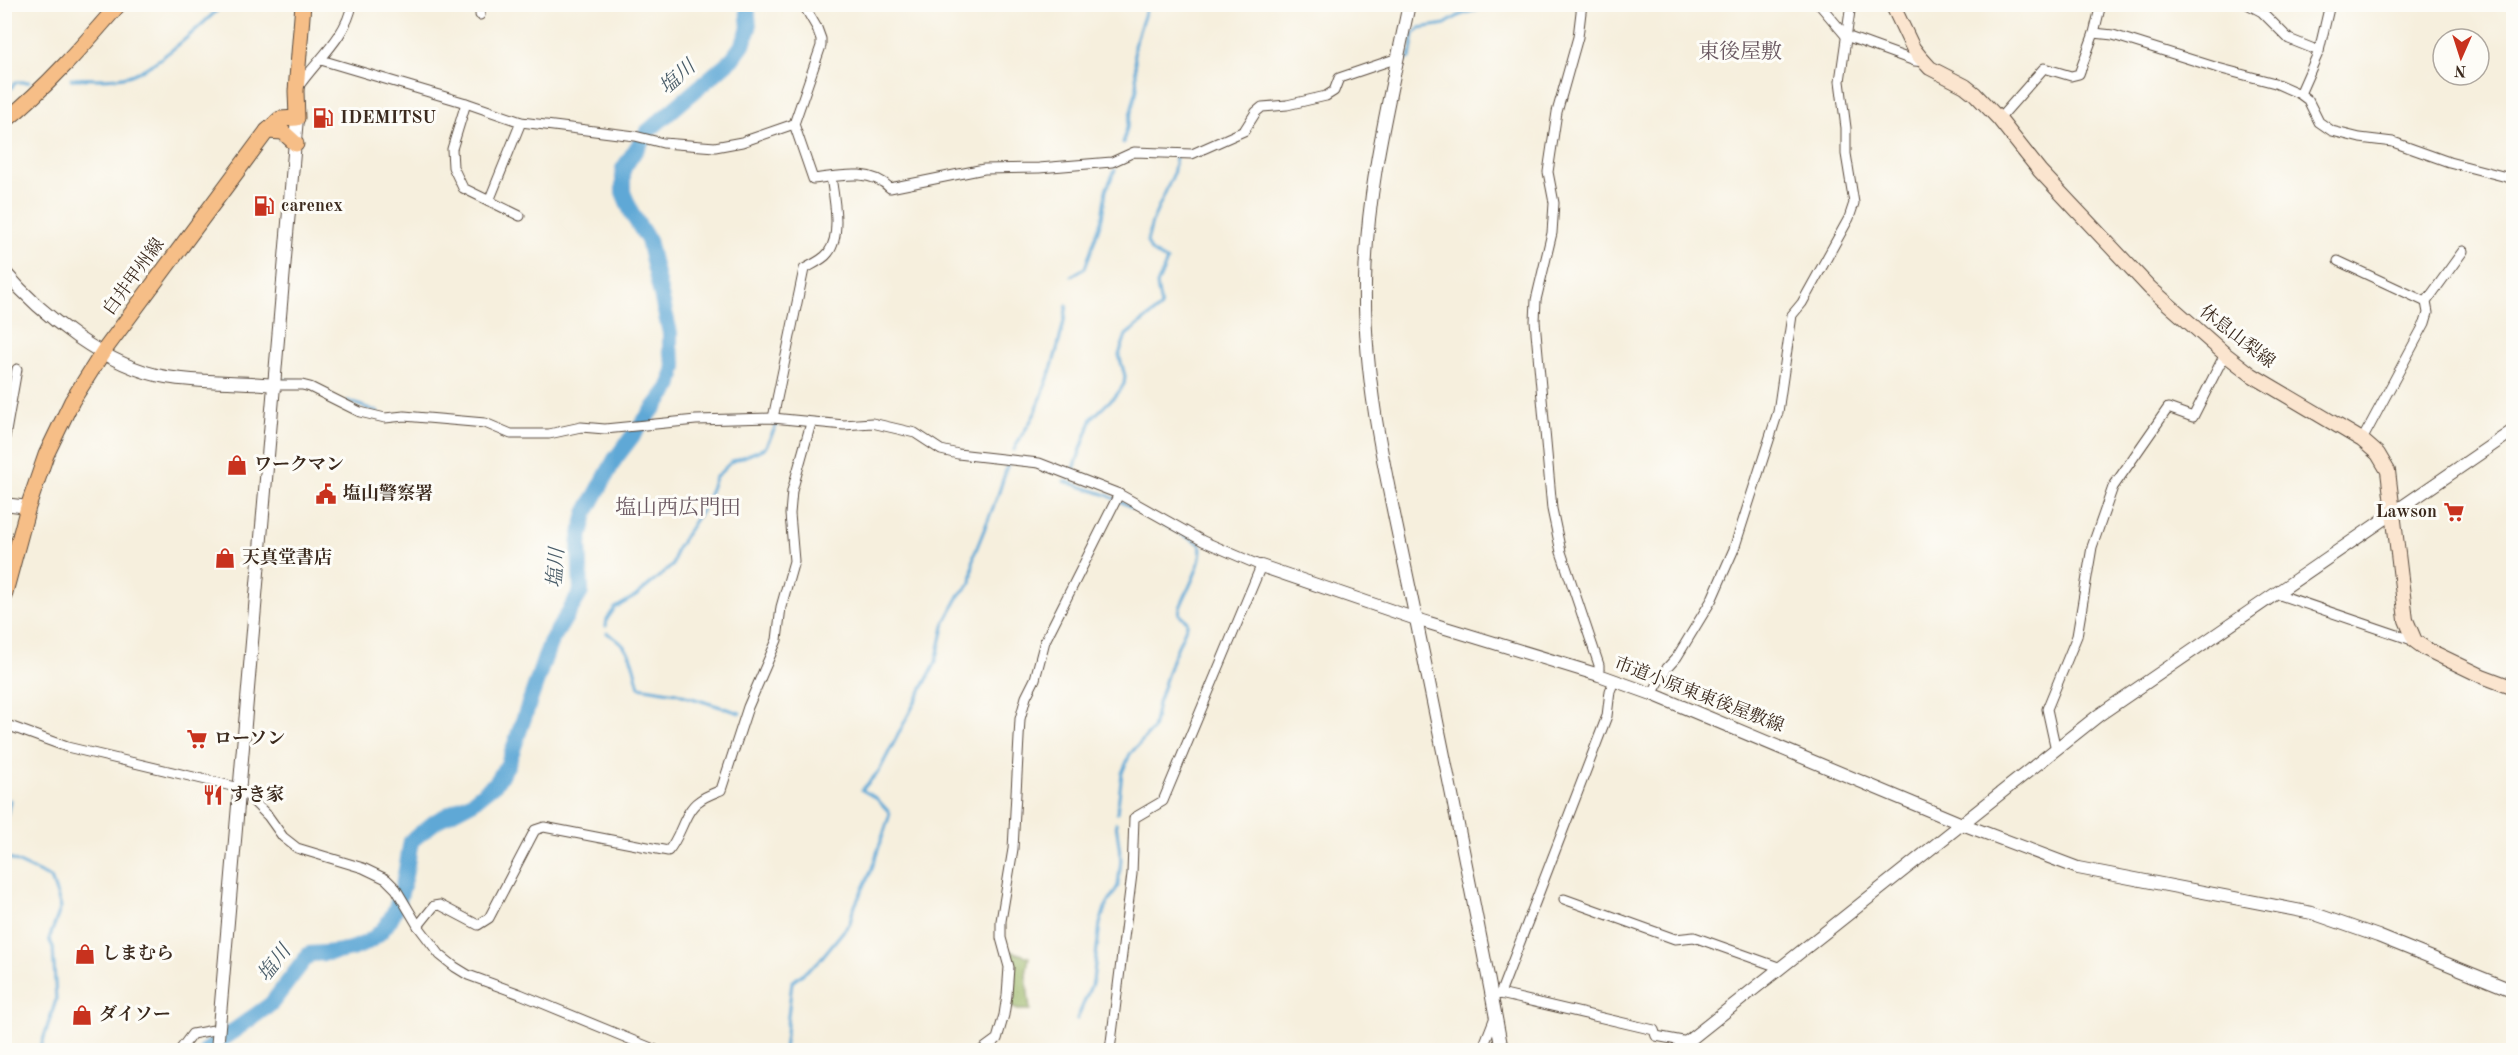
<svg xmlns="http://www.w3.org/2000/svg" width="2518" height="1055" font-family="'Old Standard TT','Noto Serif JP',serif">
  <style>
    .forest { fill: #9ab668; stroke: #6a7043; stroke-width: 1.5 }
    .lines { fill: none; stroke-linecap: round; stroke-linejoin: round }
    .stream { stroke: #5ea8d6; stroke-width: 3 }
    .river { stroke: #5ea8d6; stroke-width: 16 }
    .minor-casing { stroke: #57483b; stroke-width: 11 }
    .tertiary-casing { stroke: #57483b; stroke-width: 14 }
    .secondary-casing { stroke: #57483b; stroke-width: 16 }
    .primary-casing { stroke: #57483b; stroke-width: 17 }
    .trunk-casing { stroke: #57483b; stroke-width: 17 }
    .minor { stroke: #fff; stroke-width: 9 }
    .tertiary { stroke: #fff; stroke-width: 12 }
    .secondary { stroke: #fbe5cf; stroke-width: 14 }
    .primary { stroke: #f6be87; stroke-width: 15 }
    .trunk { stroke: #f6be87; stroke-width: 15 }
    .labels { text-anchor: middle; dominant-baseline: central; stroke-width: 6; stroke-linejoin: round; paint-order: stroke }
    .poi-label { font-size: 18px; font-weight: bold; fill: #3b2a1e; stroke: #fdfcf7; text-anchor: start }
    .street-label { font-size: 18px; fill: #3b2a1e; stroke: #fdfcf7 }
    .water-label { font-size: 20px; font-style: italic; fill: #495c68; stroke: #fdfcf7 }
    .quarter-label { font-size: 21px; fill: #6a5861; stroke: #fdfcf7 }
  </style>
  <rect width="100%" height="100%" fill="#fdfcf7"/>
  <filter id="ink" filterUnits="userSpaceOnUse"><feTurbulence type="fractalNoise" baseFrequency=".0167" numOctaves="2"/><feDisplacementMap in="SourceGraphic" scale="12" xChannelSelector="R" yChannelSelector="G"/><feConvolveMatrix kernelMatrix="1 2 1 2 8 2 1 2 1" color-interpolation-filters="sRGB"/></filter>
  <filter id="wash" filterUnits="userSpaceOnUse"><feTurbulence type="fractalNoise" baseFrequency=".008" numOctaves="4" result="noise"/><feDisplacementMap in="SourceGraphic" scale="24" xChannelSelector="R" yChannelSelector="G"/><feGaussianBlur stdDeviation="1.35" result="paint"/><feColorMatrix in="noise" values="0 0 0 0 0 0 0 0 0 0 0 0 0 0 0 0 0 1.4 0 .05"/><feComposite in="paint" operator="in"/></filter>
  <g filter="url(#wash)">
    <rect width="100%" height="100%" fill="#f6efdd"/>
    <polygon class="forest" points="1010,951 1029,957 1026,975 1030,1010 1018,1010 1008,1006"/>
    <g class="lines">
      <g class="stream">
        <polyline points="1406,60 1410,58 1414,34 1420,28 1445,24 1460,15 1495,4"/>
        <path d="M71,79C90,78 113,81 131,75C160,65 201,25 224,4"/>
        <polyline points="4,96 16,82 29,82"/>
        <polyline points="1123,143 1137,89 1134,46 1148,4"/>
        <polyline points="1071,276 1085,268 1102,218 1106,190 1115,170"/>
        <polyline points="284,380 298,381"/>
        <polyline points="348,401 378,412"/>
        <path d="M1014,450C1020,436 1030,424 1035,413C1049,379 1061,341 1067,305"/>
        <polyline points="1074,469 1092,418 1118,393 1124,384 1125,376 1119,355 1126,335 1161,307 1157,285 1167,261 1151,251 1147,242 1152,222 1173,175 1176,157"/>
        <polyline points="1064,481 1107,495 1147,515"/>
        <polyline points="606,626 607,619 615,608 636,596 673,565 676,550 705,505 715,478 731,462 765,448 777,424"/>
        <path d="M607,633C633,648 632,661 639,687L676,693L740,713"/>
        <path d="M1117,813L1122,773L1130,754L1153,729L1158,703L1172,660L1187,625V621L1179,614L1180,608C1186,591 1205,561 1200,544L1152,518"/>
        <polyline points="4,830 10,800"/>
        <polyline points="4,856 51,878 61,907 49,939 53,947 56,1000 40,1050"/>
        <polyline points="1077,1019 1093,981 1100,924 1105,908 1118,886 1121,860 1116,823"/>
        <polyline points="784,1050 792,982 818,962 850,923 853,910 871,871 889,817 890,813 876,798 862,790 879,771 936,662 945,622 960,594 971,583 974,555 998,495 1008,464"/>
      </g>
      <path class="river" d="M207,1050L271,1004L309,954C323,953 338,953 351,949C401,935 403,884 411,841L436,821L472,802L496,783L508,764L550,643L581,592L579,543L586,513L615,459L670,387L675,366L670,349V333L648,240L632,214L623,192V169L648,131L732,59L743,44L749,28L747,4"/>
    </g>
  </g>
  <g filter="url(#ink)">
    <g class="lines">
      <g class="minor-casing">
        <g id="minor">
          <path d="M803,4L817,28L821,39V46L794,124L813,179C839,176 870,168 890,188L984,169L1039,168L1112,162L1134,152L1192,154L1244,131L1256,112L1262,107L1287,105L1326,96L1334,91L1339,78L1398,58"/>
          <polyline points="1582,4 1578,37 1557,112 1548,172 1554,203 1552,233 1536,300 1535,321 1552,509 1561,552 1599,665 1599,675"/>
          <polyline points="1819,4 1846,36 1915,61 1924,62"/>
          <polyline points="2247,4 2262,12 2289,39 2319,51"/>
          <polyline points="480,15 481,4"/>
          <polyline points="2094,33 2113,35 2218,68 2275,83 2300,94 2308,100 2319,122 2332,131 2360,138 2393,142 2449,162 2514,179"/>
          <polyline points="321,60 466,103 521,122 635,136 663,143 715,147 742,142 794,124"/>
          <path d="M299,86C316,61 347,36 352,4"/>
          <polyline points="2300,94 2319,51 2330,4"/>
          <polyline points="466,103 452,149 453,167 463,188 520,216"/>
          <polyline points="1999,119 2044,68 2071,76 2079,74 2094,33 2101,4"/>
          <polyline points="489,201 521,122"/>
          <polyline points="2338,261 2426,302"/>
          <polyline points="275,385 302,385 310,387 360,412 385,418 404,416 485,423 511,434 549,434 581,427 605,429 696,420 773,418 844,425 872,423 915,433 941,450 958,454 1039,463 1119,494 1203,541 1261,566 1163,801 1134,818 1132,874 1110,1050"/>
          <path d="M773,418L804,269C811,265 823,260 828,253C842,236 834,197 831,177"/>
          <polyline points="2362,440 2425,323 2428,313 2426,302 2463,251"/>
          <polyline points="4,443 17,369"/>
          <polyline points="2277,594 2415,641"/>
          <polyline points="1652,694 1667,668 1677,657 1711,601 1734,549 1778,412 1792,315 1802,303 1849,218 1854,203 1846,154 1846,128 1840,81 1851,4"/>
          <polyline points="4,724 67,747 240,788 268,816 283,837 297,848 363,868 386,879 396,889 418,926 440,955 455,967 468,975 520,994 656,1050"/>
          <polyline points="2056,750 2047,709 2077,636 2092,547 2113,487 2168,408 2193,417 2225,354"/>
          <polyline points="1564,899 1675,939 1694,937 1781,968"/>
          <path d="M418,926L434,906L440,905L478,925L489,918L535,830L544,827L668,851C681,837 684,811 699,801C705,796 714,793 721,790L748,707L777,640L781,607L794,561L790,514L792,491L811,423"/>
          <polyline points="1500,994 1654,1030 1656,1036 1688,1042"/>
          <polyline points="1491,997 1500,994 1607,716 1610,691 1614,681"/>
          <polyline points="180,1050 192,1034 219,1029"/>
          <polyline points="982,1050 997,1039 1004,1015 1007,995 1009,967 1001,938 1001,921 1013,849 1020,719 1026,697 1035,679 1045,641 1119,494"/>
          <polyline points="1482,1050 1495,1017"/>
        </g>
      </g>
      <g class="tertiary-casing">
        <g id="tertiary">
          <path d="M1409,4C1390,97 1366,189 1365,284C1363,390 1391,496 1412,600C1443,750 1474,900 1502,1050"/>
          <path d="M4,271C41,315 107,367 166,377C202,383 239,381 275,385"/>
          <polyline points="4,504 28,507"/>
          <polyline points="1261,566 1416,619 1599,675 1652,694 1962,824 2078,868 2312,913 2378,936 2514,991"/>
          <polyline points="217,1050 297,118"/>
          <polyline points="1677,1050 2099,715 2514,430"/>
        </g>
      </g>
      <g class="secondary-casing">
        <polyline id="secondary" points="1892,4 1913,48 1920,57 1930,68 1965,86 1975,94 1999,119 2040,171 2150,288 2225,354 2252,375 2362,440 2378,454 2388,471 2406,620 2415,641 2426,649 2482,676 2514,688"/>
      </g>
      <g class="primary-casing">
        <g id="primary">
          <polyline points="267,131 283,132 296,144"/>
          <polyline points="4,596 28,507 46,455 72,401 103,352 267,131 280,119 297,118 296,91 303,4"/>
        </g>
      </g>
      <g class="trunk-casing">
        <path id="trunk" d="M4,122C47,87 83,46 119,4"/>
      </g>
      <use href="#minor" class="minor"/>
      <use href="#tertiary" class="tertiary"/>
      <use href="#secondary" class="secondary"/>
      <use href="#primary" class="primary"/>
      <use href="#trunk" class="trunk"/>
    </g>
  </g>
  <defs>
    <g id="fuel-bare" transform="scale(1.62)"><path d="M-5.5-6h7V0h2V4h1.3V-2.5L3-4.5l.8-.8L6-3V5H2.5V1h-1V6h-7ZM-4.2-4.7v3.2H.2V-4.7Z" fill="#c8321e" stroke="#fdfcf7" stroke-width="2.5" paint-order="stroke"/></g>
    <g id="shop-bare" transform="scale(1.62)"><path d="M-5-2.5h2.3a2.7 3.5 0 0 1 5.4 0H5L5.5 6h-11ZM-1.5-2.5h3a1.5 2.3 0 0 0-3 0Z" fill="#c8321e" stroke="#fdfcf7" stroke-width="2.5" paint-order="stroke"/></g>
    <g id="civic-bare" transform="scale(1.62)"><path d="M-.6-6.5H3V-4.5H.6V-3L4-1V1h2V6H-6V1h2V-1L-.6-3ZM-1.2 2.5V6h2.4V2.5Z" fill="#c8321e" stroke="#fdfcf7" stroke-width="2.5" paint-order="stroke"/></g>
    <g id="supermarket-bare" transform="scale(1.62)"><path d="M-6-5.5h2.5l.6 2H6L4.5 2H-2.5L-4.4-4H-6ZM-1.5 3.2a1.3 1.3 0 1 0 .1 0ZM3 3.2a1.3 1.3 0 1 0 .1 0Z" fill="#c8321e" stroke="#fdfcf7" stroke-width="2.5" paint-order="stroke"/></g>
    <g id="restaurant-bare" transform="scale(1.62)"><path d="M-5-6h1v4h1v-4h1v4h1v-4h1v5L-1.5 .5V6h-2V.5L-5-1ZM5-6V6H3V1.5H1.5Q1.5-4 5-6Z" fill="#c8321e" stroke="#fdfcf7" stroke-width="2.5" paint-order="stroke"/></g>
  </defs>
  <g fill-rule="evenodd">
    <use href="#fuel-bare" x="323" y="118"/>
    <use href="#fuel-bare" x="264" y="206"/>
    <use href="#shop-bare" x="237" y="465"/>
    <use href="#civic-bare" x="326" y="494"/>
    <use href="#supermarket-bare" x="2454" y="512"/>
    <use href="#shop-bare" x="225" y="558"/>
    <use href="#supermarket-bare" x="197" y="739"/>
    <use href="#restaurant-bare" x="213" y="795"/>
    <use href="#shop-bare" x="85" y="954"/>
    <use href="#shop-bare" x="82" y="1015"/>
  </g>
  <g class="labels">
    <g class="poi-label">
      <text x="340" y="118">IDEMITSU</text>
      <text x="281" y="206">carenex</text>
      <text x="254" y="465">ワークマン</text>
      <text x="343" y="494">塩山警察署</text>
      <text x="2437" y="512" text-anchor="end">Lawson</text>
      <text x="242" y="558">天真堂書店</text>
      <text x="214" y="739">ローソン</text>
      <text x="230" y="795">すき家</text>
      <text x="102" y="954">しまむら</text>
      <text x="99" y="1015">ダイソー</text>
    </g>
    <g class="street-label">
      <text transform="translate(134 277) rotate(-54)">白井甲州線</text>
      <text transform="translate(2237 337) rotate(38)">休息山梨線</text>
      <text transform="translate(1699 695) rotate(21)">市道小原東東後屋敷線</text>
    </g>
    <g class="water-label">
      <text transform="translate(678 78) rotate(-41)">塩川</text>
      <text transform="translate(557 568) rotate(-86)">塩川</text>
      <text transform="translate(275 964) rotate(-52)">塩川</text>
    </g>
    <g class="quarter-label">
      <text x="1740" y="52">東後屋敷</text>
      <text x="678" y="508">塩山西広門田</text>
    </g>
  </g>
  <rect width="2518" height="1055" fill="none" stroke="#fdfcf7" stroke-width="24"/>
  <g transform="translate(2461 57) rotate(183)"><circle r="28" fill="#fdfcf7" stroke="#afa8a0" stroke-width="1.5"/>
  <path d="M0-4.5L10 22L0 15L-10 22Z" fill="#c8321e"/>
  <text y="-9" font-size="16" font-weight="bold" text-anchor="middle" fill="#3b2a1e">N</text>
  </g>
</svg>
